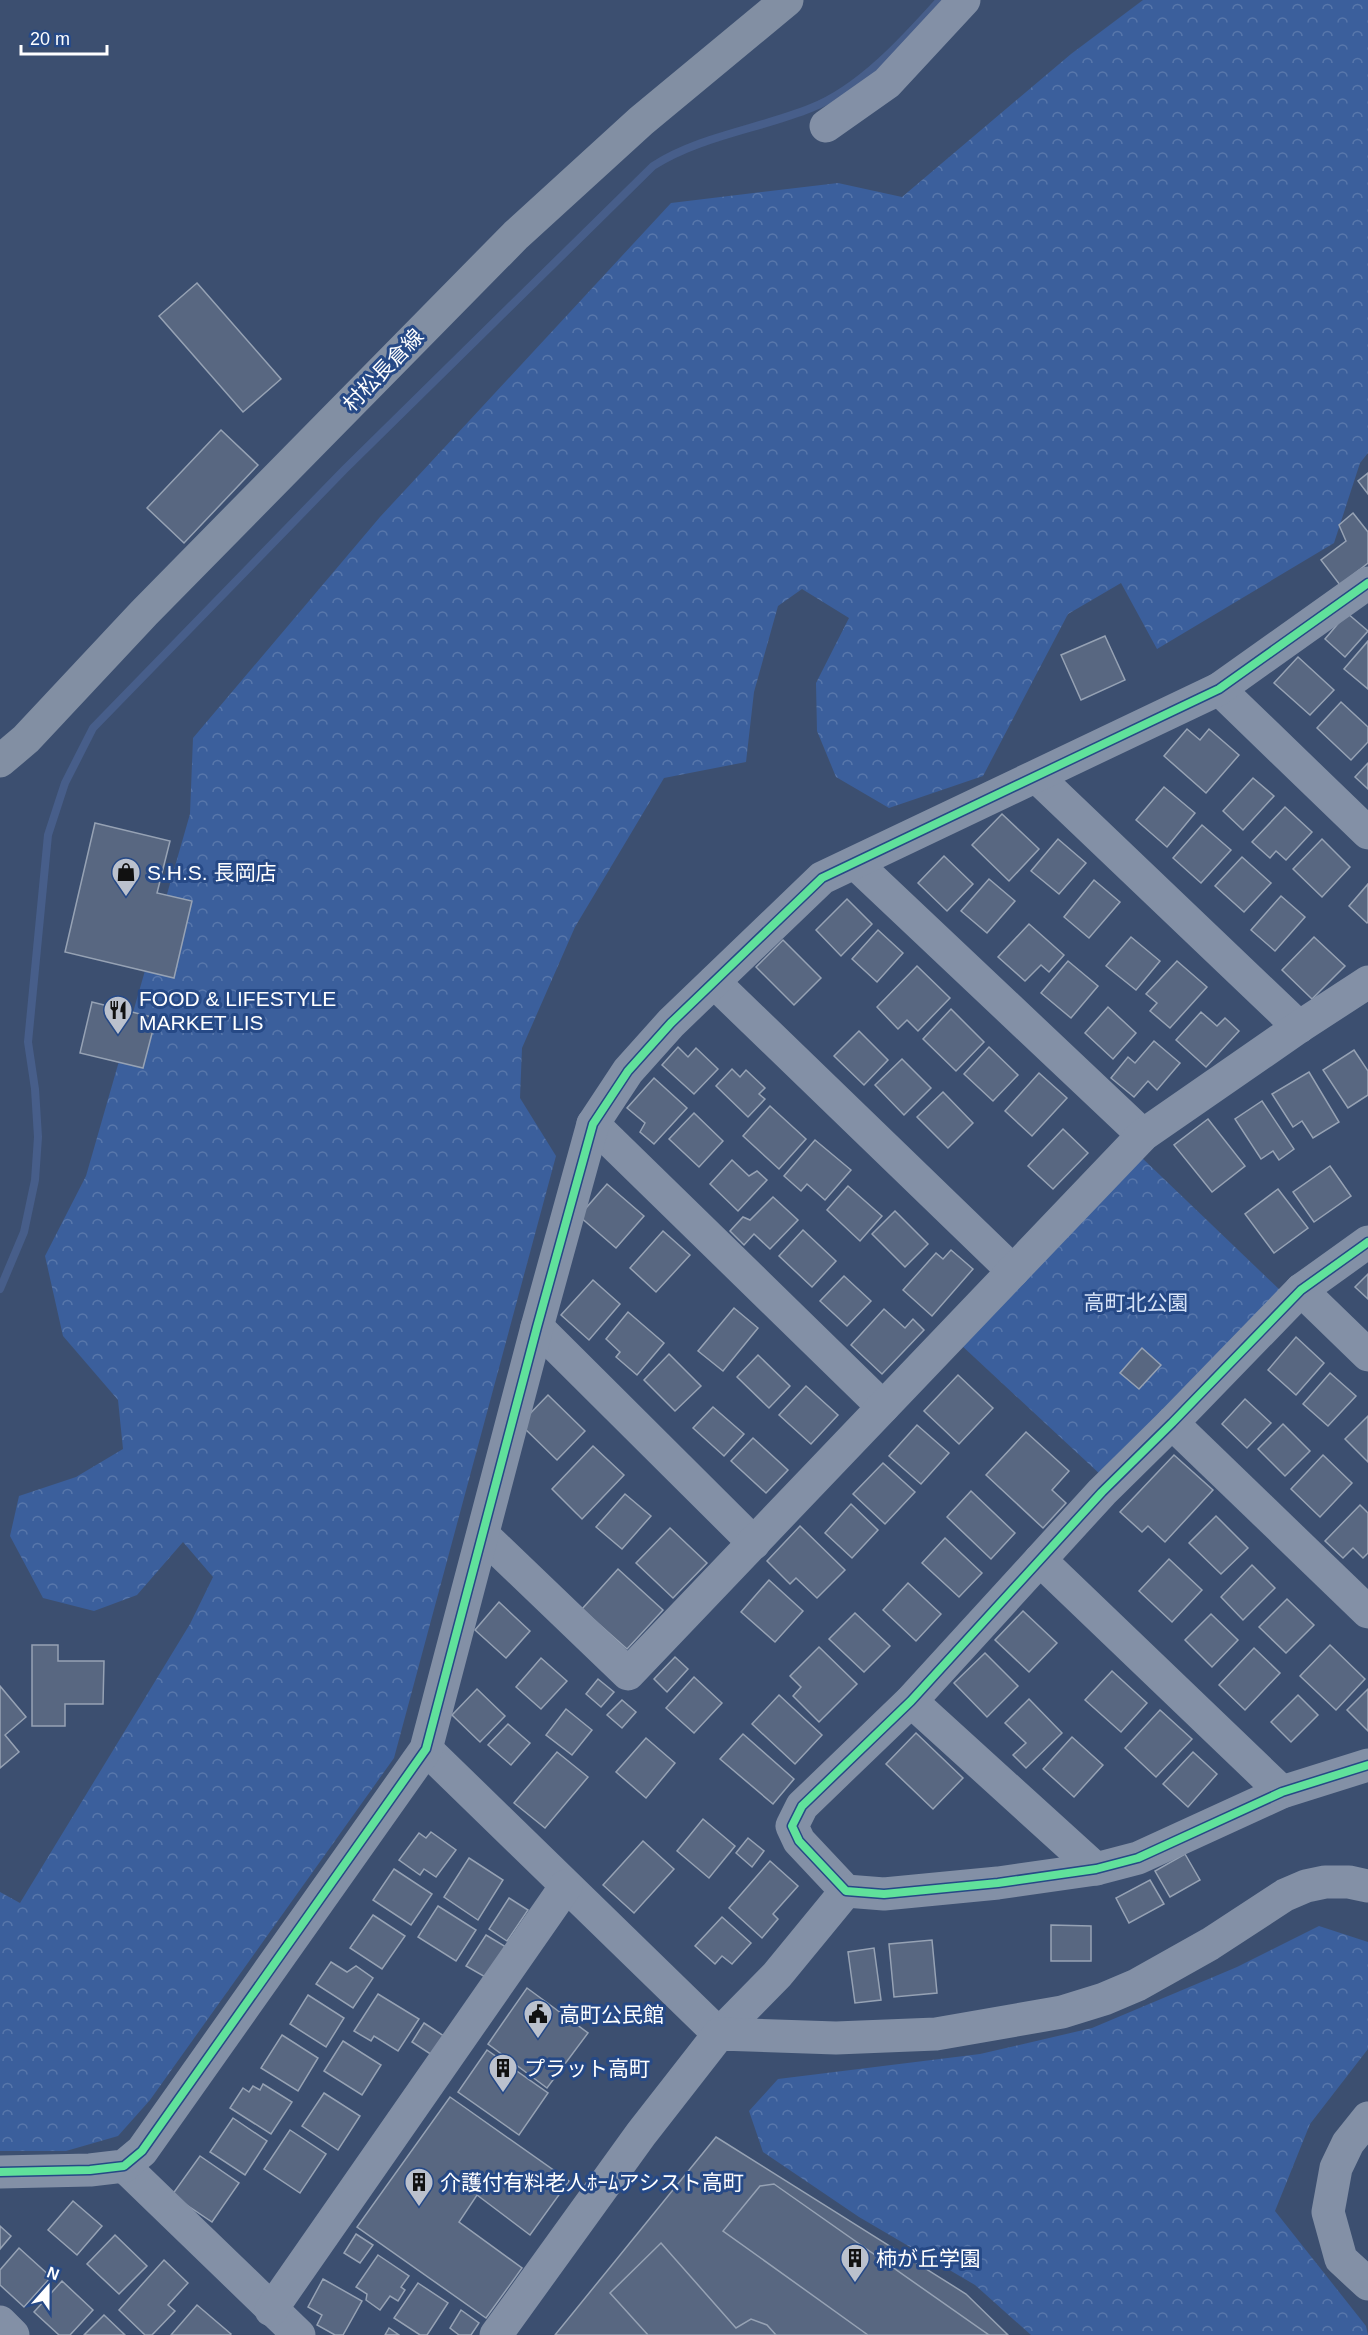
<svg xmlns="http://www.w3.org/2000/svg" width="1368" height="2335" font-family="Helvetica,'Noto Sans JP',sans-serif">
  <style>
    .forest { fill: url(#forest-crowns) }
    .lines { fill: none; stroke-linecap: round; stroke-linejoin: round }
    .stream { stroke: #475e8a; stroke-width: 8 }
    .building { fill: #586781; stroke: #96a2b4; stroke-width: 1.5 }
    .minor { stroke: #8390a6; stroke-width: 33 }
    .major { stroke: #828fa3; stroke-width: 33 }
    .cycleway-casing { stroke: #264986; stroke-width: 11 }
    .cycleway { stroke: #60e19b; stroke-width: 8 }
    .labels { text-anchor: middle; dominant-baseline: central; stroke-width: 6; stroke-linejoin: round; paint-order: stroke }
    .street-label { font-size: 21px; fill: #fff; stroke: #264986 }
    .poi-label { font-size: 21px; fill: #fff; stroke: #264986; text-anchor: start }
    .park-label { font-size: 21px; fill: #d5e2f7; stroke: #264986 }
  </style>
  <defs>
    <pattern id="forest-crowns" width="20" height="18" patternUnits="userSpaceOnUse" patternTransform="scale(1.5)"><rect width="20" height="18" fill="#3b5f9c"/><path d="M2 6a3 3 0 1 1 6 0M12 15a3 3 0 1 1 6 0" fill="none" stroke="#5877ab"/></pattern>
  </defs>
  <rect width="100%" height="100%" fill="#3c4f70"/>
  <g class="forest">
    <polygon points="1143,0 1368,0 1368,453 1360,463 1334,543 1157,649 1121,583 1068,614 983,776 889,808 836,777 817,731 816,683 849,618 802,589 778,606 754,692 746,762 664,778 575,927 522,1048 520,1098 556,1156 394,1758 150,2100 118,2136 66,2151 0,2151 0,1892 20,1903 190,1624 213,1577 183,1542 137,1595 94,1611 43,1598 10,1536 19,1496 76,1477 123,1449 118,1400 63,1336 45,1256 86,1176 190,814 193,738 380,517 671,203 838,183 902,197 1071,54"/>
    <polygon points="1139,1155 1283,1293 1102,1476 960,1344"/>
    <polygon points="1319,1926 1368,1942 1368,2049 1310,2124 1275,2211 1366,2326 1368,2335 1031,2335 975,2285 859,2217 763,2152 749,2111 778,2079 980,2054 1092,2028 1237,1967"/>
  </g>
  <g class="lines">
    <path class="stream" d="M0,1289L24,1232L35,1180L38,1137L35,1089L28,1042L48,835L65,783L93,728L345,469L653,166C700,136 759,129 811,108C860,89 905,39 940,0"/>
  </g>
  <g class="building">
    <polygon points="197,283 281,379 243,412 159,316"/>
    <polygon points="221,430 258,465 184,543 147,508"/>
    <polygon points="1368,473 1368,494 1358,481"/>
    <polygon points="1353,513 1368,532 1368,563 1340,585 1321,560 1346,541 1339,525"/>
    <polygon points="1347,613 1368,631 1345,657 1325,639"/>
    <polygon points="1105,636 1125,680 1081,700 1061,655"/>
    <polygon points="1368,641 1368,689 1344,669"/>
    <polygon points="1298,657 1334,690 1310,715 1274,683"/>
    <polygon points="1341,702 1368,727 1368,742 1351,760 1317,728"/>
    <polygon points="1187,729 1200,740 1209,729 1239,755 1206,793 1164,756"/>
    <polygon points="1368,763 1368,789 1355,777"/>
    <polygon points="1253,778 1274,796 1243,830 1223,811"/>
    <polygon points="1164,787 1195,813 1167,847 1136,820"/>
    <polygon points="1285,807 1312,832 1286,860 1276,851 1270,858 1252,842"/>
    <polygon points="1002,814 1039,849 1009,881 972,845"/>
    <polygon points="95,823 170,841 157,893 192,901 174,978 65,952"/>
    <polygon points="1202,825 1231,850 1201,883 1173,858"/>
    <polygon points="1058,839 1086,863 1059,894 1031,871"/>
    <polygon points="1322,839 1350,867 1322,897 1293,869"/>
    <polygon points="944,856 973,884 947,911 918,883"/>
    <polygon points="1242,857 1271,883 1244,912 1215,886"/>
    <polygon points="989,879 1015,901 987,933 961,911"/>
    <polygon points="1094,880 1120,902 1089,938 1064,917"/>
    <polygon points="1368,884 1368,922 1367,923 1349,906"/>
    <polygon points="1281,896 1305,917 1275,951 1251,930"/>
    <polygon points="847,899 872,924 841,956 816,930"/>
    <polygon points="1029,924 1064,955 1049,972 1041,965 1025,981 998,957"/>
    <polygon points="878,930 903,953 877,982 852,959"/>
    <polygon points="1131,937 1160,961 1136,990 1106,966"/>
    <polygon points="1314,937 1345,966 1312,999 1282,970"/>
    <polygon points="783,940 821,978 794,1005 756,967"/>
    <polygon points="1068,961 1098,986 1071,1018 1041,993"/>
    <polygon points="1177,961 1207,987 1170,1028 1150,1011 1157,1003 1146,994"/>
    <polygon points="917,966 950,998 918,1031 907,1020 898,1029 877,1007"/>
    <polygon points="92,1002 156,1018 143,1068 80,1053"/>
    <polygon points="1108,1007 1136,1033 1113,1059 1085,1033"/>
    <polygon points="951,1009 984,1042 956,1071 923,1039"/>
    <polygon points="1201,1012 1217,1026 1225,1018 1239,1031 1206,1067 1176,1040"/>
    <polygon points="859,1031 888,1060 864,1085 834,1056"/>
    <polygon points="1154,1041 1180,1063 1157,1090 1148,1081 1134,1097 1111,1078 1128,1057 1135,1063"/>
    <polygon points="678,1047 688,1057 696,1048 718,1069 694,1094 662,1065"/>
    <polygon points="989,1047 1018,1075 993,1101 964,1074"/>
    <polygon points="1354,1050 1368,1071 1368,1095 1348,1108 1323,1070"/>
    <polygon points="902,1059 931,1088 904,1115 875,1085"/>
    <polygon points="732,1069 740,1077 746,1070 765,1088 759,1094 765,1099 748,1117 716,1086"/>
    <polygon points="1309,1072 1339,1122 1313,1138 1302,1121 1293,1127 1272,1094"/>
    <polygon points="1039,1073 1067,1098 1032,1136 1005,1111"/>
    <polygon points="654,1078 687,1108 654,1144 640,1132 645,1123 627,1108"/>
    <polygon points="943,1092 973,1123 948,1148 917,1117"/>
    <polygon points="1262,1101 1294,1149 1279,1160 1273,1151 1261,1159 1235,1119"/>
    <polygon points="770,1106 806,1139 779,1169 743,1136"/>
    <polygon points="694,1113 723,1141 699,1167 669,1139"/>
    <polygon points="1208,1119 1245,1166 1212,1192 1174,1145"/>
    <polygon points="1063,1129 1088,1153 1053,1189 1028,1166"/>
    <polygon points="815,1140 851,1170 825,1200 807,1184 801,1191 784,1176"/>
    <polygon points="732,1160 749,1176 757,1171 767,1180 738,1211 710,1184"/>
    <polygon points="1330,1166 1351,1196 1314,1222 1293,1192"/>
    <polygon points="607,1184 644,1216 616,1248 579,1216"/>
    <polygon points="848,1186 882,1216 860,1241 827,1210"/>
    <polygon points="1278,1189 1308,1228 1274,1253 1245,1214"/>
    <polygon points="773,1197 798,1220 770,1249 754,1234 744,1245 730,1231 743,1217 750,1220"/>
    <polygon points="895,1211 928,1244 905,1267 872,1234"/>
    <polygon points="803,1230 836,1261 812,1287 779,1256"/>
    <polygon points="663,1231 690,1255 656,1292 630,1268"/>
    <polygon points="951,1250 973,1269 932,1316 903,1290 936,1253 943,1259"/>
    <polygon points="1368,1274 1368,1299 1355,1287"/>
    <polygon points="844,1276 871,1301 847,1326 820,1301"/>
    <polygon points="593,1280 620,1304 589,1340 561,1315"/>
    <polygon points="734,1308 758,1328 723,1371 698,1351"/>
    <polygon points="884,1309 905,1328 913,1319 924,1330 882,1374 851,1345"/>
    <polygon points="628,1312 664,1343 637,1375 616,1357 620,1352 606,1339"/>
    <polygon points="1296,1337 1324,1363 1296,1395 1268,1370"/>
    <polygon points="1142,1348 1161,1365 1139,1389 1120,1373"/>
    <polygon points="669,1354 701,1386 675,1411 644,1380"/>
    <polygon points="758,1355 790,1386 769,1408 737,1377"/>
    <polygon points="1330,1373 1356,1396 1328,1426 1303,1404"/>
    <polygon points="958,1375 993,1408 959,1444 924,1411"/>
    <polygon points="806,1386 838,1415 811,1444 779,1415"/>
    <polygon points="548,1395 585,1431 557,1460 520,1424"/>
    <polygon points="1245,1399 1271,1423 1247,1448 1222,1424"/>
    <polygon points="713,1407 744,1434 724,1456 693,1428"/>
    <polygon points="1368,1416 1368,1462 1345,1439"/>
    <polygon points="1283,1424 1310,1451 1285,1476 1258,1449"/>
    <polygon points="917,1425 949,1453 921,1484 889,1456"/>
    <polygon points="1026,1432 1069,1471 1052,1490 1066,1503 1043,1528 986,1475"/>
    <polygon points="753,1438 788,1470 766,1493 731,1461"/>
    <polygon points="593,1446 624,1475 582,1519 552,1489"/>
    <polygon points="1174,1455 1213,1490 1165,1542 1148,1526 1142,1532 1120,1512"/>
    <polygon points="1323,1455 1352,1483 1320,1517 1291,1489"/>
    <polygon points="883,1463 915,1492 885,1524 853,1494"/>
    <polygon points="971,1491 1015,1533 991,1559 947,1517"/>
    <polygon points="625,1494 651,1516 622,1549 596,1527"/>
    <polygon points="851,1504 878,1530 852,1558 825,1533"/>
    <polygon points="1360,1505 1368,1513 1368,1553 1363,1558 1353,1548 1343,1558 1325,1541"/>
    <polygon points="1216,1516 1248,1548 1221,1574 1189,1543"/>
    <polygon points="800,1526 845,1570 817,1598 796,1578 790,1584 767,1561"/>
    <polygon points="670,1528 707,1563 673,1598 636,1563"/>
    <polygon points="945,1538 982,1573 959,1597 922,1563"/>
    <polygon points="1169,1559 1202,1590 1172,1622 1139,1591"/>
    <polygon points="1252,1565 1275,1588 1243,1620 1221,1597"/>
    <polygon points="618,1569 663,1610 627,1649 582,1609"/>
    <polygon points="769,1580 803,1611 775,1642 741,1612"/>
    <polygon points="908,1583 941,1614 916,1641 883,1610"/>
    <polygon points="1287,1599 1314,1625 1286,1653 1259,1627"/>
    <polygon points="499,1602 530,1631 506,1658 475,1630"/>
    <polygon points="1023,1611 1057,1643 1029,1672 995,1640"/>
    <polygon points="855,1613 890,1646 864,1672 829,1639"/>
    <polygon points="1211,1614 1238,1640 1212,1667 1185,1640"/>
    <polygon points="32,1645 58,1645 58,1661 104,1661 103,1704 65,1704 65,1726 32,1726"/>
    <polygon points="1330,1645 1365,1679 1336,1710 1300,1676"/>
    <polygon points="819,1647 857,1684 819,1722 793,1696 801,1687 790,1676"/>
    <polygon points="1254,1648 1280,1673 1245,1710 1219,1685"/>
    <polygon points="985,1653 1018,1686 987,1717 954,1683"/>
    <polygon points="675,1657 688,1669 667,1692 654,1679"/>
    <polygon points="541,1658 567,1681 541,1709 516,1687"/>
    <polygon points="1112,1671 1147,1703 1121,1732 1085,1700"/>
    <polygon points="694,1677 722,1703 694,1733 666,1708"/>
    <polygon points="598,1679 614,1692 601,1707 586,1694"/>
    <polygon points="0,1686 26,1717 5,1735 19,1752 0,1768"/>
    <polygon points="477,1689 505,1716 480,1742 452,1715"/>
    <polygon points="1368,1689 1368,1731 1347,1710"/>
    <polygon points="779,1695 822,1735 795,1764 752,1724"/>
    <polygon points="1298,1695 1318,1715 1291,1742 1271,1722"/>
    <polygon points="1029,1699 1062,1733 1026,1768 1013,1755 1026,1743 1005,1723"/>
    <polygon points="622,1700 636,1712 622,1728 607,1715"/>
    <polygon points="566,1709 592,1730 572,1755 546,1735"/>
    <polygon points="1160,1710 1192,1739 1156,1777 1125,1748"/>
    <polygon points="508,1724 530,1743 511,1765 488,1745"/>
    <polygon points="916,1733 963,1778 933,1809 886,1764"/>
    <polygon points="743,1734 794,1779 773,1804 720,1759"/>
    <polygon points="1072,1737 1103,1765 1074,1797 1043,1769"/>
    <polygon points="646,1738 675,1763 646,1798 616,1772"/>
    <polygon points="557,1752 588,1777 545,1828 514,1803"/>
    <polygon points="1193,1752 1217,1774 1188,1807 1163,1784"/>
    <polygon points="703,1819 735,1846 709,1878 677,1851"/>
    <polygon points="431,1832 456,1850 436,1877 424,1869 420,1875 399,1860 419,1833 426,1838"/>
    <polygon points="748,1838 764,1851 752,1867 736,1853"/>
    <polygon points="643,1841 674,1869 634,1913 603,1885"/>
    <polygon points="1185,1854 1200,1880 1170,1897 1155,1871"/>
    <polygon points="469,1858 503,1880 478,1920 444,1897"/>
    <polygon points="770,1861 798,1886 773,1914 778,1919 762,1938 729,1908"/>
    <polygon points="394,1869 432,1894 411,1925 373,1900"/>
    <polygon points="1150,1880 1164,1904 1129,1923 1116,1898"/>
    <polygon points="509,1898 528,1910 507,1941 489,1929"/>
    <polygon points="438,1906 476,1930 456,1961 418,1937"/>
    <polygon points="373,1915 405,1936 382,1969 350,1948"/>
    <polygon points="722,1917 751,1943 732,1964 722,1956 715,1964 695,1946"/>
    <polygon points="1051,1925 1091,1926 1091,1961 1051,1961"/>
    <polygon points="486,1935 506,1947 487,1978 466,1966"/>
    <polygon points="932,1940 937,1993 894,1997 889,1944"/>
    <polygon points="874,1948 881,2000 855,2003 848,1952"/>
    <polygon points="331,1962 347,1972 356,1966 373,1978 353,2008 316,1984"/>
    <polygon points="527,1988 588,2033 547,2088 488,2044"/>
    <polygon points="378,1994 419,2019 398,2051 374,2036 371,2041 354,2031"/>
    <polygon points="308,1995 344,2018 326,2047 290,2024"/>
    <polygon points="424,2023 447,2038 435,2057 412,2042"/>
    <polygon points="282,2035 318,2058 298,2091 261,2068"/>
    <polygon points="343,2041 381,2065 362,2095 324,2071"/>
    <polygon points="487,2050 548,2093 519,2135 458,2092"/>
    <polygon points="263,2084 292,2102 271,2134 230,2108 243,2088 249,2092 253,2086 260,2090"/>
    <polygon points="324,2093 360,2116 338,2150 302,2126"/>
    <polygon points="450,2097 569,2181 530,2235 477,2195 459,2222 522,2268 486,2318 357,2227"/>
    <polygon points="233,2118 267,2141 245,2175 210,2152"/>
    <polygon points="290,2130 326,2154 300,2193 264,2169"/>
    <polygon points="716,2137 966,2294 1008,2335 555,2335"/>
    <polygon points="200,2156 239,2183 212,2222 172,2195"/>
    <polygon points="774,2184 989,2335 868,2335 723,2231 760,2186"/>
    <polygon points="73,2201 102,2226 77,2255 48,2230"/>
    <polygon points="0,2226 11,2236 0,2249"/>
    <polygon points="356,2234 373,2245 360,2263 344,2253"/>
    <polygon points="115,2235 147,2266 119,2294 87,2264"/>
    <polygon points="661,2243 736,2328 751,2319 767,2325 776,2335 648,2335 610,2293"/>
    <polygon points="19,2248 51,2277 24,2307 0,2285 0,2270"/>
    <polygon points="378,2255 409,2276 401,2287 405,2290 398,2301 390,2296 380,2310 366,2300 367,2294 356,2287"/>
    <polygon points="164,2260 188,2283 168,2305 175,2311 152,2335 145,2335 119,2310"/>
    <polygon points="323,2279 362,2301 343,2335 335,2335 317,2325 322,2315 308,2307"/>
    <polygon points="62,2281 93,2310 70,2335 59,2335 34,2312"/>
    <polygon points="418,2283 448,2303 427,2335 420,2335 394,2318"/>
    <polygon points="197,2305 231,2334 230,2335 171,2335"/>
    <polygon points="461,2310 479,2323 471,2335 459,2335 450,2328"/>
    <polygon points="104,2315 125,2335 84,2335"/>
    <polygon points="389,2328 399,2335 385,2335"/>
  </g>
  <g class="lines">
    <g class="minor">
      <polyline points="826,126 887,83 964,0"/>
      <polyline points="1219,689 1368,833"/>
      <polyline points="1037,777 1299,1027"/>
      <polyline points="855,863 1143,1135"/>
      <polyline points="714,982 1013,1271"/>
      <polyline points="593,1124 883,1407"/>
      <polyline points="1368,1242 1301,1290 1172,1423 1102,1492 911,1701 802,1806 792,1826 799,1841 846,1891 884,1894 998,1883 1096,1869 1138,1858 1282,1792 1368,1765"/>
      <polyline points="1301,1290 1368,1355"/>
      <polyline points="537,1327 754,1543"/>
      <polyline points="1172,1423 1368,1612"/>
      <polyline points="483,1535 628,1674 1143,1135 1299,1027 1368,982"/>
      <polyline points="1040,1560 1282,1792"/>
      <polyline points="911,1701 1096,1869"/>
      <polyline points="426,1749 719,2034 777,1975 846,1891"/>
      <polyline points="1368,2118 1348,2143 1336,2168 1328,2212 1341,2259 1368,2284"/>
      <polyline points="124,2166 299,2335"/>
      <polyline points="0,2172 90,2170 124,2166 142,2151 426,1749 537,1327 593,1124 628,1071 671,1023 822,878 1219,689 1368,583"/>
      <polyline points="271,2310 566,1886"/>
      <polyline points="0,2322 13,2335"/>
      <polyline points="496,2335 641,2134 719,2034 836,2038 936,2034 1062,2012 1104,1999 1137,1985 1210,1944 1285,1895 1306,1886 1325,1882 1349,1882 1368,1886"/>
    </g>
    <polyline class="major" points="0,761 26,739 144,613 516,235 641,121 787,0"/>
    <g class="cycleway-casing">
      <g id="cycleway">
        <polyline points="1368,1242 1301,1290 1172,1423 1102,1492 911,1701 802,1806 792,1826 799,1841 846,1891 884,1894 998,1883 1096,1869 1138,1858 1282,1792 1368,1765"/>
        <polyline points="0,2172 90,2170 124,2166 142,2151 426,1749 537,1327 593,1124 628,1071 671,1023 822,878 1219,689 1368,583"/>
      </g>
    </g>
    <use href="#cycleway" class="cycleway"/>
  </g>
  <defs>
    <g id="shop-pin" transform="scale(1.5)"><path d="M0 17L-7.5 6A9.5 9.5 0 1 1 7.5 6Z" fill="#bbc1cd" stroke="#264986"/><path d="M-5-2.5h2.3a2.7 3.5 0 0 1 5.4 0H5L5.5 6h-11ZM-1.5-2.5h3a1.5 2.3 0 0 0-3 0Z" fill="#111"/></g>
    <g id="restaurant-pin" transform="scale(1.5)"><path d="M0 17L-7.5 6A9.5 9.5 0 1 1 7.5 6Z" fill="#bbc1cd" stroke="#264986"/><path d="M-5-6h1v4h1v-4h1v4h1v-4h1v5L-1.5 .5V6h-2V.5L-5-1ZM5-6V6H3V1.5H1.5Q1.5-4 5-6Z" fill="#111"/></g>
    <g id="civic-pin" transform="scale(1.5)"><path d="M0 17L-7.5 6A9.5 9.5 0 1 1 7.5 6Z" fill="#bbc1cd" stroke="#264986"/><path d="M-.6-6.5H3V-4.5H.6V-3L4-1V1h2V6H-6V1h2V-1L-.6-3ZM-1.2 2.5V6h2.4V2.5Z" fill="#111"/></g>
    <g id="building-pin" transform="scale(1.5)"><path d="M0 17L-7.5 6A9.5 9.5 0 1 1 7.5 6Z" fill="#bbc1cd" stroke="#264986"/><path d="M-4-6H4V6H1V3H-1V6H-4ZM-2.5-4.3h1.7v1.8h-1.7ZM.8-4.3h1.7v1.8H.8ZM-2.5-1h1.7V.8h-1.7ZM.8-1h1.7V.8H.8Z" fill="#111"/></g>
  </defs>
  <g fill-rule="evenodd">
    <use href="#shop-pin" x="126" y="872"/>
    <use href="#restaurant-pin" x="118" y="1010"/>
    <use href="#civic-pin" x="538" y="2014"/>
    <use href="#building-pin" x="503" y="2068"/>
    <use href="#building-pin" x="419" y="2182"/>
    <use href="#building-pin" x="855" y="2258"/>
  </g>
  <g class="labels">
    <g class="street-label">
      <text transform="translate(383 370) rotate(-46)">村松長倉線</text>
    </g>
    <g class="poi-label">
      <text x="147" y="872">S.H.S. 長岡店</text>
      <text x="139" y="998">FOOD &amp; LIFESTYLE<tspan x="139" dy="24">MARKET LIS</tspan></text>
      <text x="559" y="2014">高町公民館</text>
      <text x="524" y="2068">プラット高町</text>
      <text x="440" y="2182">介護付有料老人ﾎｰﾑアシスト高町</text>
      <text x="876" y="2258">柿が丘学園</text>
    </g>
    <g class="park-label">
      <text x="1136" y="1302">高町北公園</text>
    </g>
  </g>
  <g transform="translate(48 2287) rotate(21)" stroke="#264986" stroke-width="4.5" paint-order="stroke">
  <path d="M0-4.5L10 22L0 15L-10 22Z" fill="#ffffff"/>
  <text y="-9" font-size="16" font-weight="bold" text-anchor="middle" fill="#ffffff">N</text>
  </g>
  <path d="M21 45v9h86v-9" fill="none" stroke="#ffffff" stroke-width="3"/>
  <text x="30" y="45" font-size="18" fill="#ffffff" stroke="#264986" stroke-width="4.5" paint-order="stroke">20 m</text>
</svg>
